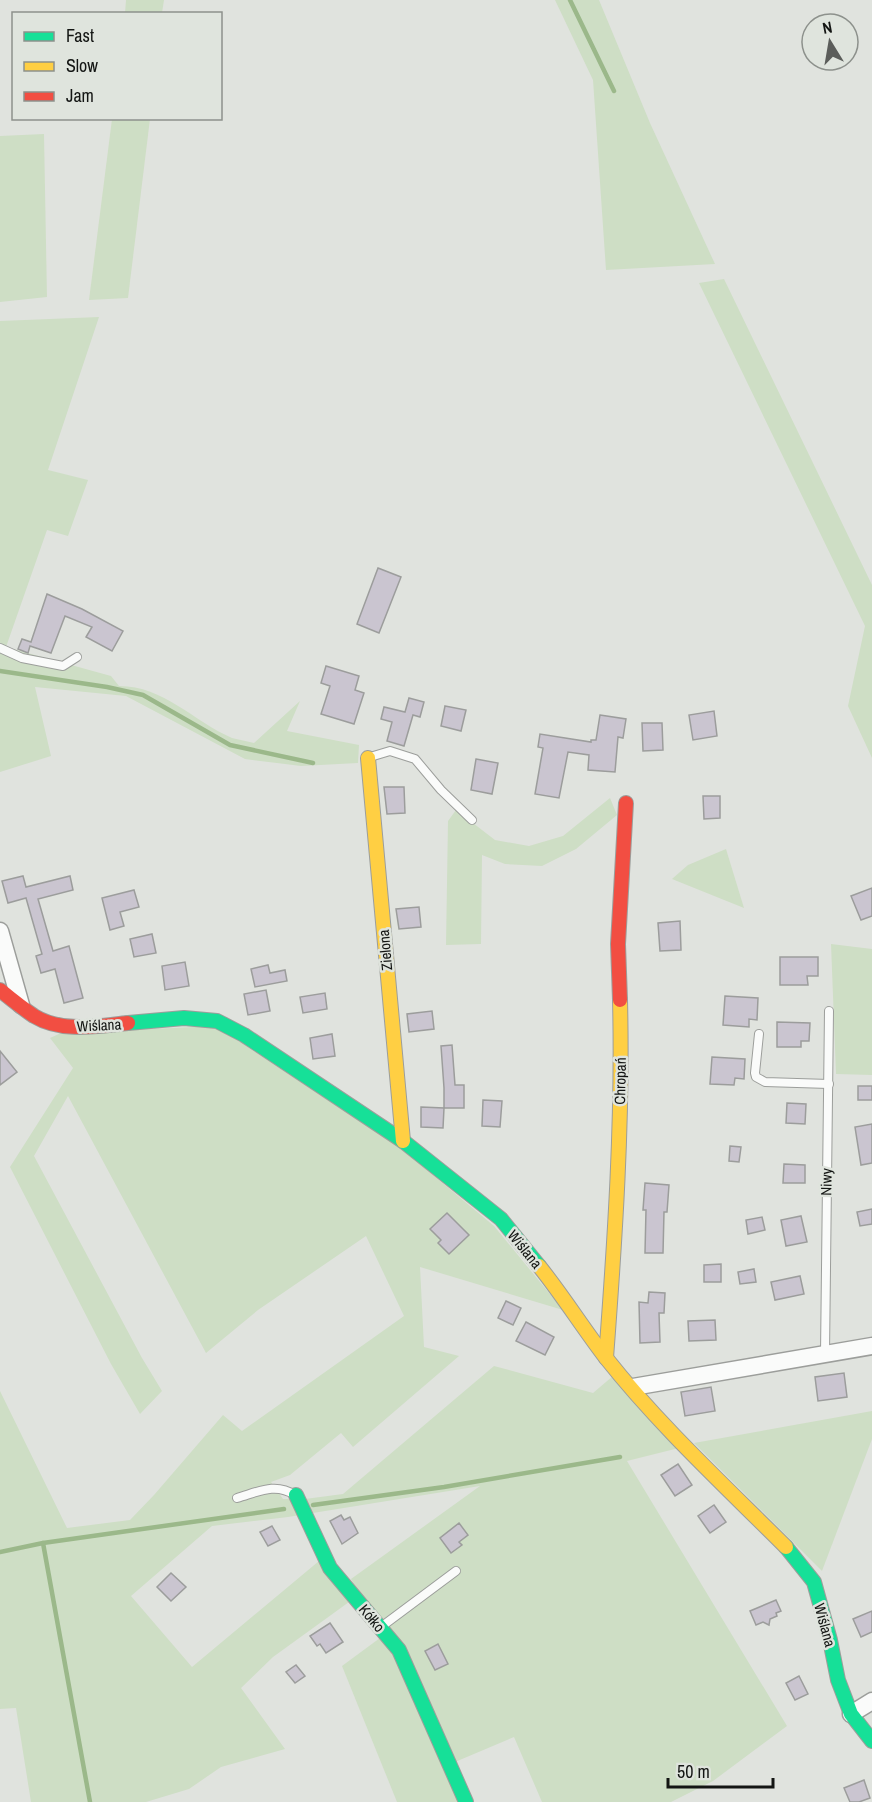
<svg xmlns="http://www.w3.org/2000/svg" width="872" height="1802" font-family="'Archivo Narrow',sans-serif">
  <style>
    .green { fill: #cedec5 }
    .lines { fill: none; stroke-linecap: round; stroke-linejoin: round }
    .stream { stroke: #9bb88a; stroke-width: 4.5 }
    .building { fill: #cac5d0; stroke: #9c9d9c; stroke-width: 1.5 }
    .lane-casing { stroke: #9c9e9b; stroke-width: 10 }
    .street-casing { stroke: #9c9e9b; stroke-width: 19 }
    .fast-casing { stroke: #9c9e9b; stroke-width: 16 }
    .slow-casing { stroke: #9c9e9b; stroke-width: 16 }
    .jam-casing { stroke: #9c9e9b; stroke-width: 16 }
    .lane { stroke: #fafbfa; stroke-width: 8 }
    .street { stroke: #fafbfa; stroke-width: 16 }
    .fast { stroke: #16e098; stroke-width: 14 }
    .slow { stroke: #ffcf43; stroke-width: 14 }
    .jam { stroke: #f24e42; stroke-width: 14 }
    .labels { text-anchor: middle; dominant-baseline: central; stroke-width: 5; stroke-linejoin: round; paint-order: stroke }
    .street-label { font-size: 15px; fill: #131513; stroke: #dfe4dd }
  </style>
  <rect width="100%" height="100%" fill="#e0e3de"/>
  <g class="green">
    <polygon points="126,0 164,0 162,13 125,13"/>
    <polygon points="555,0 599,0 650,123 715,264 606,270 593,80"/>
    <polygon points="112,119 150,119 128,298 89,300"/>
    <polygon points="44,134 47,297 0,302 0,136"/>
    <polygon points="724,279 872,585 872,758 848,706 865,626 699,283"/>
    <path d="M99,317L48,470L88,480L68,536L47,530L6,647L111,676L119,686C164,686 193,721 232,738C239,740 247,741 254,743L300,701L287,731L359,745L358,763L301,766L245,759L126,696L35,687L51,756L0,772V321Z"/>
    <polygon points="610,798 617,815 576,849 542,866 505,864 482,855 481,944 446,945 448,821 456,810 495,840 529,846 563,836"/>
    <polygon points="726,849 744,908 672,879 688,865"/>
    <polygon points="831,944 872,949 872,1075 836,1074"/>
    <polygon points="216,1026 403,1150 494,1226 563,1310 420,1267 424,1347 459,1356 353,1447 341,1433 290,1475 271,1482 283,1499 305,1499 343,1494 494,1366 593,1393 613,1376 679,1448 627,1461 787,1726 713,1781 671,1802 542,1802 514,1737 455,1762 351,1579 480,1486 288,1517 212,1526 131,1596 192,1667 319,1561 349,1602 273,1657 241,1688 285,1749 221,1767 189,1789 146,1802 31,1802 16,1708 0,1709 0,1391 67,1528 130,1520 154,1495 223,1415 242,1431 404,1316 366,1236 258,1310 206,1353 68,1096 34,1156 142,1358 162,1391 140,1414 111,1364 10,1167 73,1068 50,1038 61,1033"/>
    <polygon points="872,1411 872,1439 822,1571 694,1443"/>
    <polygon points="380,1638 397,1656 459,1802 397,1802 342,1666"/>
  </g>
  <g class="lines">
    <g class="stream">
      <polyline points="570,0 614,91"/>
      <polyline points="0,671 107,687 143,695 230,745 313,763"/>
      <polyline points="313,1505 444,1487 620,1457"/>
      <polyline points="43,1543 90,1802"/>
      <polyline points="0,1552 43,1543 284,1509"/>
    </g>
  </g>
  <g class="building">
    <polygon points="378,568 401,577 379,633 357,624"/>
    <polygon points="47,594 82,609 123,631 112,651 86,637 92,627 65,616 51,653 30,646 28,653 18,649 22,639 31,642"/>
    <polygon points="326,666 359,676 355,690 364,693 354,724 321,714 330,686 321,683"/>
    <polygon points="409,698 424,702 420,717 413,715 404,746 387,741 392,722 381,719 384,707 405,712"/>
    <polygon points="445,706 466,710 461,731 441,726"/>
    <polygon points="714,711 717,736 693,740 689,715"/>
    <polygon points="600,715 626,719 623,738 618,737 615,772 588,770 589,755 568,752 559,798 535,794 543,748 538,747 540,734 591,742 591,740 596,740"/>
    <polygon points="642,723 662,723 663,750 643,751"/>
    <polygon points="476,759 498,763 492,794 471,790"/>
    <polygon points="384,787 404,787 405,813 387,814"/>
    <polygon points="703,796 720,796 720,818 704,819"/>
    <polygon points="23,876 26,887 70,876 73,890 38,899 53,951 69,946 83,998 64,1003 55,969 41,973 36,956 42,954 26,898 8,903 2,881"/>
    <polygon points="872,888 872,916 861,920 851,896"/>
    <polygon points="134,890 139,907 120,912 124,926 110,930 102,898"/>
    <polygon points="419,907 421,927 399,929 396,909"/>
    <polygon points="680,921 681,950 660,951 658,923"/>
    <polygon points="152,934 156,953 134,957 130,939"/>
    <polygon points="780,957 818,957 818,976 807,976 808,985 780,985"/>
    <polygon points="185,962 189,986 165,990 162,966"/>
    <polygon points="268,965 270,973 285,970 287,981 255,987 251,969"/>
    <polygon points="266,990 270,1011 248,1015 244,994"/>
    <polygon points="325,993 327,1009 303,1013 300,997"/>
    <polygon points="725,996 758,998 757,1020 749,1019 749,1027 723,1025"/>
    <polygon points="432,1011 434,1029 409,1032 407,1014"/>
    <polygon points="777,1022 810,1023 809,1041 801,1041 801,1047 777,1047"/>
    <polygon points="332,1034 335,1056 313,1059 310,1038"/>
    <polygon points="452,1045 455,1085 464,1085 464,1108 444,1108 444,1088 441,1046"/>
    <polygon points="0,1051 17,1072 0,1085"/>
    <polygon points="712,1057 745,1059 744,1079 735,1078 734,1085 710,1084"/>
    <rect x="858" y="1086" width="14" height="14"/>
    <polygon points="483,1100 502,1101 500,1127 482,1126"/>
    <polygon points="787,1103 806,1104 805,1124 786,1123"/>
    <polygon points="421,1107 444,1108 443,1128 421,1127"/>
    <polygon points="872,1124 872,1163 861,1165 855,1127"/>
    <polygon points="730,1146 741,1147 739,1162 729,1161"/>
    <polygon points="784,1164 805,1165 805,1183 783,1183"/>
    <polygon points="645,1183 669,1185 667,1212 664,1212 663,1253 645,1253 646,1210 643,1210"/>
    <polygon points="872,1209 872,1224 860,1226 857,1212"/>
    <polygon points="447,1213 469,1235 449,1254 438,1243 441,1240 430,1229"/>
    <polygon points="801,1216 807,1242 786,1246 781,1220"/>
    <polygon points="762,1217 765,1230 748,1234 746,1220"/>
    <polygon points="721,1264 721,1282 704,1282 704,1265"/>
    <polygon points="754,1269 756,1282 740,1284 738,1272"/>
    <polygon points="800,1276 804,1294 775,1300 771,1282"/>
    <polygon points="649,1292 665,1293 664,1313 659,1313 660,1342 640,1343 639,1302 648,1303"/>
    <polygon points="506,1301 521,1308 513,1325 498,1318"/>
    <polygon points="715,1320 716,1340 689,1341 688,1321"/>
    <polygon points="526,1322 554,1337 545,1355 516,1341"/>
    <polygon points="844,1373 847,1397 818,1401 815,1377"/>
    <polygon points="711,1387 715,1411 685,1416 681,1392"/>
    <polygon points="678,1464 692,1485 675,1496 661,1475"/>
    <polygon points="714,1505 726,1522 710,1533 698,1516"/>
    <polygon points="341,1515 344,1520 350,1517 358,1533 342,1544 330,1521"/>
    <polygon points="459,1523 468,1535 459,1542 462,1545 451,1553 440,1538"/>
    <polygon points="272,1526 280,1540 268,1546 260,1532"/>
    <polygon points="171,1573 186,1587 171,1601 157,1587"/>
    <polygon points="776,1600 781,1611 776,1613 777,1616 770,1619 769,1625 763,1622 756,1625 750,1611"/>
    <polygon points="872,1611 872,1632 861,1637 853,1619"/>
    <polygon points="330,1623 343,1642 326,1653 320,1644 317,1646 310,1636"/>
    <polygon points="438,1644 448,1664 435,1670 425,1651"/>
    <polygon points="296,1665 305,1676 295,1683 286,1672"/>
    <polygon points="799,1676 808,1694 795,1700 786,1683"/>
    <polygon points="864,1780 870,1798 859,1802 850,1802 844,1788"/>
  </g>
  <g class="lines">
    <g class="lane-casing">
      <g id="lane">
        <polyline points="0,648 22,658 63,666 77,657"/>
        <polyline points="370,757 390,751 415,759 441,790 472,820"/>
        <polyline points="759,1034 755,1073 756,1077 765,1082 829,1084"/>
        <polyline points="825,1354 829,1011"/>
        <path d="M237,1498C258,1492 275,1482 295,1495"/>
        <polyline points="381,1627 456,1571"/>
      </g>
    </g>
    <g class="street-casing">
      <g id="street">
        <polyline points="0,931 21,1005"/>
        <polyline points="633,1387 872,1346"/>
        <polyline points="851,1714 872,1701"/>
      </g>
    </g>
    <g class="fast-casing">
      <g id="fast">
        <polyline points="128,1023 184,1018 217,1021 244,1035 403,1141 501,1219 539,1266"/>
        <polyline points="296,1495 330,1568 399,1650 466,1802"/>
        <polyline points="786,1547 814,1582 830,1640 838,1680 851,1714 872,1741"/>
      </g>
    </g>
    <g class="slow-casing">
      <g id="slow">
        <polyline points="368,758 403,1141"/>
        <path d="M539,1266C563,1296 583,1328 606,1358C659,1425 725,1486 786,1547"/>
        <path d="M606,1358C615,1239 623,1119 620,1000"/>
      </g>
    </g>
    <g class="jam-casing">
      <g id="jam">
        <path d="M0,990C11,999 22,1008 34,1016C62,1033 97,1026 128,1023"/>
        <polyline points="620,1000 618,944 626,803"/>
      </g>
    </g>
    <use href="#lane" class="lane"/>
    <use href="#street" class="street"/>
    <use href="#fast" class="fast"/>
    <use href="#slow" class="slow"/>
    <use href="#jam" class="jam"/>
  </g>
  <g class="labels">
    <g class="street-label">
      <text transform="translate(385 950) rotate(-95)">Zielona</text>
      <text transform="translate(99 1025) rotate(-3)">Wiślana</text>
      <text transform="translate(620 1081) rotate(-89)">Chropań</text>
      <text transform="translate(826 1182) rotate(-89)">Niwy</text>
      <text transform="translate(525 1249) rotate(51)">Wiślana</text>
      <text transform="translate(372 1618) rotate(50)">Kółko</text>
      <text transform="translate(825 1625) rotate(75)">Wiślana</text>
    </g>
  </g>
  <rect x="12" y="12" width="210" height="108" fill="#dfe4dd" stroke="#8d918c" stroke-width="1.5"/>
  <rect x="24" y="32" width="30" height="9" fill="#16e098" stroke="#8d918c" stroke-width="1.5"/>
  <text x="66" y="42" font-size="18" fill="#131513">Fast</text>
  <rect x="24" y="62" width="30" height="9" fill="#ffcf43" stroke="#8d918c" stroke-width="1.5"/>
  <text x="66" y="72" font-size="18" fill="#131513">Slow</text>
  <rect x="24" y="92" width="30" height="9" fill="#f24e42" stroke="#8d918c" stroke-width="1.5"/>
  <text x="66" y="102" font-size="18" fill="#131513">Jam</text>
  <g transform="translate(830 42) rotate(349)"><circle r="28" fill="#dfe4dd" stroke="#8d918c" stroke-width="1.5"/>
  <path d="M0-4.5L10 22L0 15L-10 22Z" fill="#5b5d5a"/>
  <text y="-9" font-size="16" font-weight="bold" text-anchor="middle" fill="#131513">N</text>
  </g>
  <path d="M668 1778v9h105v-9" fill="none" stroke="#131513" stroke-width="3"/>
  <text x="677" y="1778" font-size="18" fill="#131513" stroke="#dfe4dd" stroke-width="4.5" paint-order="stroke">50 m</text>
</svg>
